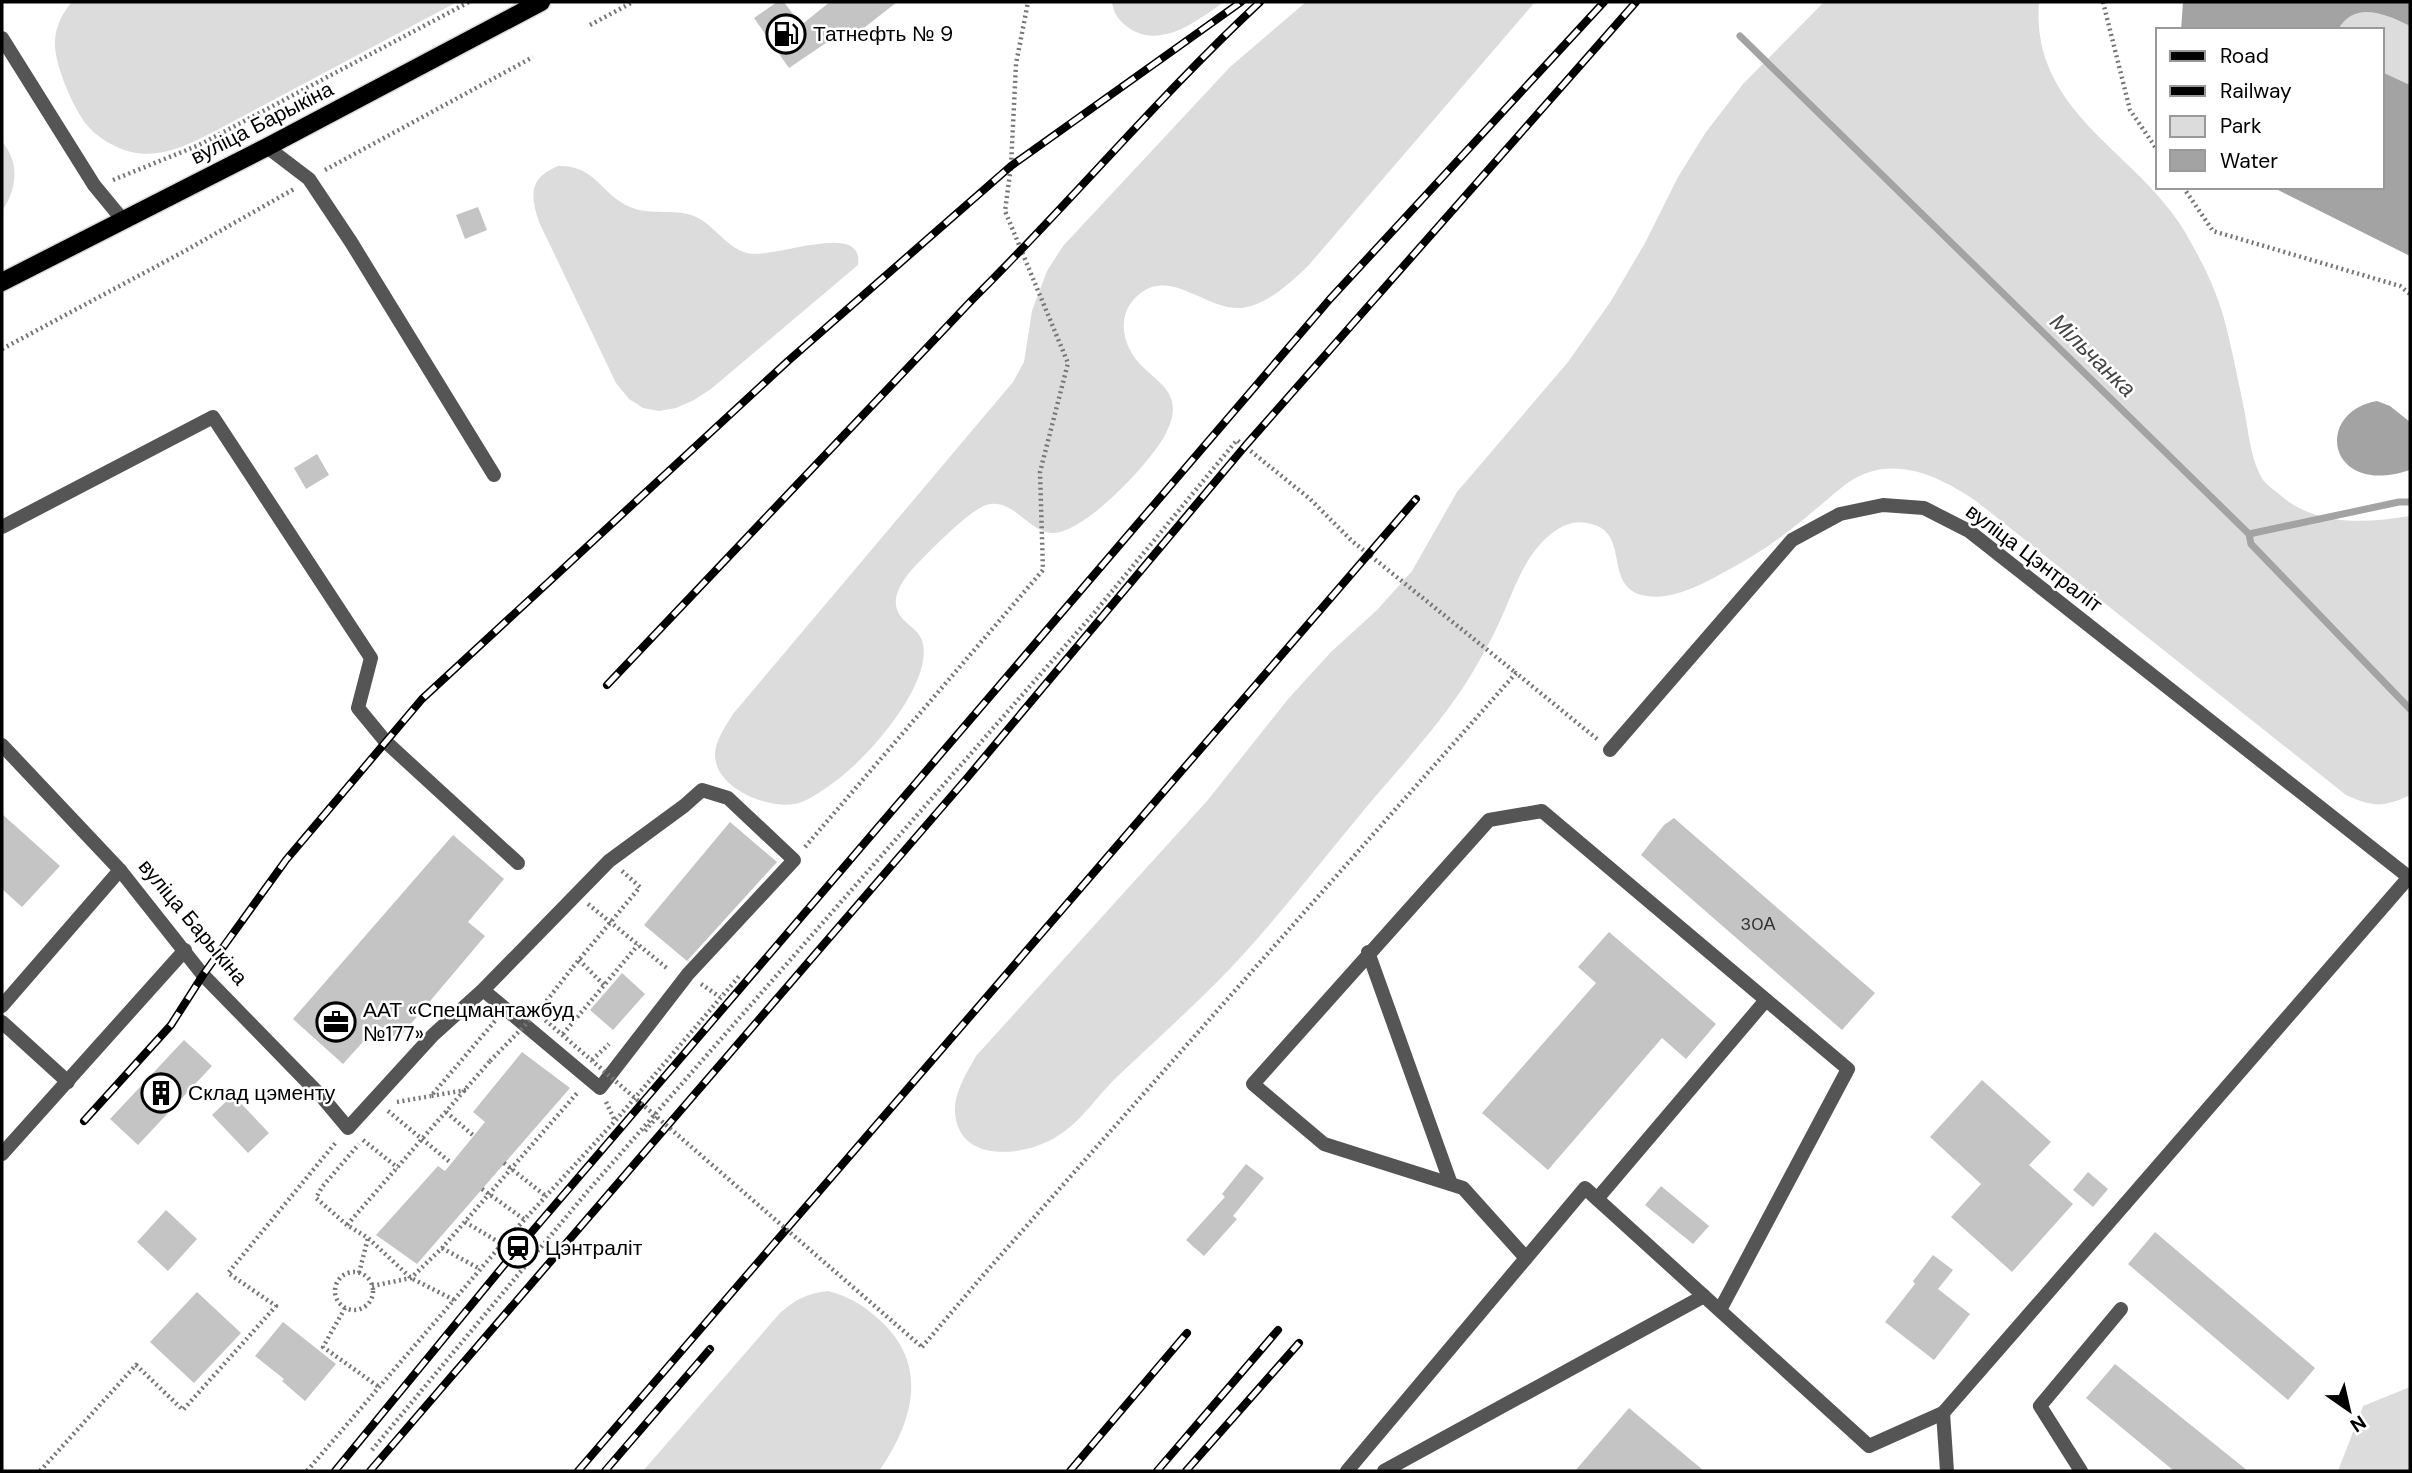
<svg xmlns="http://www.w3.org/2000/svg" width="2412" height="1473" font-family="'DM Sans',sans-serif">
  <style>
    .green { fill: #dcdcdc }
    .water { fill: #a3a3a3 }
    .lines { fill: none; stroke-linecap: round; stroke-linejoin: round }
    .stream { stroke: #a3a3a3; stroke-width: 7 }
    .building { fill: #c4c4c4 }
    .primary-casing { stroke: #dbdbdb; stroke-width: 21 }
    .path { stroke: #777; stroke-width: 4.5; stroke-dasharray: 2 3.5; stroke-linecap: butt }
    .lane { stroke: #555; stroke-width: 14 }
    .street { stroke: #555; stroke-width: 14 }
    .primary { stroke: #000; stroke-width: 18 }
    .rail-casing { stroke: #000; stroke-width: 8 }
    .rail { stroke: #fff; stroke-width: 5; stroke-dasharray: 16; stroke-linecap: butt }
    .path-bridge { stroke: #777; stroke-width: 4.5; stroke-dasharray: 2 3.5; stroke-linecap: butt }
    .labels { text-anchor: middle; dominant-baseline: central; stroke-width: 5; stroke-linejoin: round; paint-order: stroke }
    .number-label { font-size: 18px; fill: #313131 }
    .poi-label { font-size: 21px; fill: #000; stroke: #fff; text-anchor: start }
    .street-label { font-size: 21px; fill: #000; stroke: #fff }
    .water-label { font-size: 23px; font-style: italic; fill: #444; stroke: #fff }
  </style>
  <rect width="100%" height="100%" fill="#fff"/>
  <g class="green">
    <path d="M72,2H457L217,130C190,144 162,159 131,152C115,148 96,137 86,124C73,107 53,62 55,40C56,25 63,12 72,2Z"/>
    <path d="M1112,2H1224C1198,20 1161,50 1129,28C1120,22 1113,13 1112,2Z"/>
    <path d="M1306,2H1535L1308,266C1290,283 1266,306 1241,308C1204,310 1168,264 1135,298C1115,319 1124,350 1144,368C1154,378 1169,387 1172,402C1175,413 1170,426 1165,435C1151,462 1084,534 1052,533C1027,531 1013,497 986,505C969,511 935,546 921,560C907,574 885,599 902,618C910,627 921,632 923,644C932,686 865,761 833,783C823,790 811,799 799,803C771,811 715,789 715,755C715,740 726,726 733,714L1013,382L1024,362L1032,311L1047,271L1063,246L1230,67Z"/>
    <path d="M1824,2H2039C2030,113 2138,152 2185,232C2203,263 2219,295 2227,330C2234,359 2240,389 2246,419C2249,438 2252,463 2263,480C2267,485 2274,490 2279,494C2316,527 2365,523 2410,516V795C2383,808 2373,807 2346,795L1976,501C1945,480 1904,458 1864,474C1846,481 1831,497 1816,509C1791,530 1765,550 1737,565C1712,579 1676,601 1646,596C1600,588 1634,529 1586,523C1576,521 1568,523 1558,529C1525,550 1515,589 1499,623C1491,640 1481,658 1471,675C1441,724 1400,767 1364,810C1316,868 1270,928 1218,981C1186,1013 1153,1043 1120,1074C1098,1094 1082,1122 1056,1137C1024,1157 957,1164 955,1111C954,1092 967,1073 976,1056L1207,801L1289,698L1331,652L1377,610L1412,571L1457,492L1568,362L1611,301L1645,243L1678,177L1706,132L1743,84Z"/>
    <path d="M2369,10L2388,14L2410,26V85L2382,72V30H2338C2345,16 2354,13 2369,10Z"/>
    <path d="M2,142C20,162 17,189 2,211Z"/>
    <path d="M558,166C596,165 600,194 630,207C651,216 674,208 694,216C714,224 725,247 747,253C774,260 865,219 858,265L711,389L694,400L676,408L659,411L643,408L629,399L616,383L539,222C530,195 529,178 558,166Z"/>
    <path d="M828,1291C847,1296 860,1303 875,1316C930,1361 915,1419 879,1471H643L780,1313C795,1300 807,1293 828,1291Z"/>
    <polygon points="2410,1387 2410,1471 2338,1471 2363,1406"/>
  </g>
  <g class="water">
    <path d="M2183,2H2410V26C2386,14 2354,0 2338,30H2181Z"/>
    <polygon points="2382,72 2410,85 2410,256 2272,187 2382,187"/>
    <path d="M2377,401L2390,406L2410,422V470C2327,498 2313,412 2377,401Z"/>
  </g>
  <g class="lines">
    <g class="stream">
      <polyline points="1740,36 2249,534 2251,544 2410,709"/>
      <polyline points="2249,534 2399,502 2410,502"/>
    </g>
  </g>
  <g class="building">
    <polygon points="777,2 784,2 801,25 830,2 897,2 851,38 845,30 789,68 754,18"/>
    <polygon points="478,207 487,230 465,239 456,215"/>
    <polygon points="317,454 329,475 306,489 294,468"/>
    <polygon points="2,814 60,866 22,907 2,889"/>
    <polygon points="1674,818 1875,993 1842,1030 1641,855 1664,825"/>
    <polygon points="730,822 777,862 687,961 644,925"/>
    <polygon points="453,835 504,879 468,922 485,936 398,1039 378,1025 343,1064 293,1019"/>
    <polygon points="1609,932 1716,1024 1686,1059 1662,1038 1548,1170 1482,1113 1596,983 1578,967"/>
    <polygon points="622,973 645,994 613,1030 590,1010"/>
    <polygon points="184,1040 212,1066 138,1145 110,1119"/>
    <polygon points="522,1052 570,1088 417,1264 376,1235 438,1166 445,1171 485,1122 473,1112"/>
    <polygon points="1982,1080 2051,1142 2029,1165 2073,1204 2012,1272 1951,1217 1981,1184 1930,1137"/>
    <polygon points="233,1095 269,1133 248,1153 212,1115"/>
    <polygon points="1246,1164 1264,1178 1233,1216 1237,1219 1204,1256 1186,1240 1225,1197 1222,1194"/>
    <polygon points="2088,1172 2108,1189 2093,1207 2073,1190"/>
    <polygon points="1661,1186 1709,1226 1693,1244 1645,1205"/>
    <polygon points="166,1210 197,1239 168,1271 137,1242"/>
    <polygon points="2155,1232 2315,1368 2288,1400 2128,1264"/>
    <polygon points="1933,1255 1953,1270 1938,1289 1970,1314 1934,1360 1885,1322 1915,1284 1913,1281"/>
    <polygon points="197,1292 241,1333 194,1383 150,1342"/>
    <polygon points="283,1322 336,1364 305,1401 282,1381 284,1379 255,1356"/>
    <polygon points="2115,1364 2248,1471 2174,1471 2086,1398"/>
    <polygon points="1629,1408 1704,1471 1575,1471"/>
  </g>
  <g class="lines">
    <g class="primary-casing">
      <polyline id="primary" points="2,282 267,147 541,2"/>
    </g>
    <g class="path">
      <polyline points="2103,2 2130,110 2158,151"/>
      <polyline points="590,25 633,2"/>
      <polyline points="325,170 533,57"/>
      <polyline points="113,180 199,145 469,2"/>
      <polyline points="2183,187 2213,231 2400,286 2410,294"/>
      <polyline points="2,349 183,252 294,189"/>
      <polyline points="805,847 1043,570 1040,472 1068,363 1005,211 1011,166 1016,64 1028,2"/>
      <polyline points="588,904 668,969"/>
      <polyline points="579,960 605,986"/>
      <polyline points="573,967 640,887 622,871"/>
      <polyline points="701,984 720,997"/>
      <polyline points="563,1034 638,945"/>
      <polyline points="592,1060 609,1044"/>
      <polyline points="466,1090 431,1096 495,1021"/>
      <polyline points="397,1102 431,1096"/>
      <polyline points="606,1102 615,1121"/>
      <polyline points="388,1111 451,1163"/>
      <polyline points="446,1112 474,1136"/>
      <polyline points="645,1131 658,1116"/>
      <polyline points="363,1140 398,1168"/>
      <polyline points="504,1163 547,1197"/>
      <polyline points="482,1189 525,1220"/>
      <polyline points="465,1222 502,1244"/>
      <polyline points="347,1225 316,1198 322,1187 359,1144"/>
      <polyline points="442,1248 480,1269"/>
      <circle cx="354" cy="1291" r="19"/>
      <polyline points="359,1273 368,1238"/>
      <polyline points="372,1286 411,1278 442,1248 578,1092"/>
      <polyline points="454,1300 411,1278 368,1238 347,1225 490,1061"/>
      <polyline points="345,1308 323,1347 379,1387"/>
      <polyline points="922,1347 985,1273 1516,673 1597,739"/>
      <polyline points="372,1450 587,1192 1094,613 1237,440 1310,499 1352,541 1516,673"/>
      <polyline points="40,1471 136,1365 183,1410 276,1306 228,1273 337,1141"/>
      <polyline points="307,1471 502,1244 615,1121 741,974"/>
    </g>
    <g class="lane">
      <polyline points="2,38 94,185 122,219"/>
      <polyline points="267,147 309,179 351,242 494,475"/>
      <polyline points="2,527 213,417 371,658 358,708 386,742 518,863"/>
      <polyline points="2,745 120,870 203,975 322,1097 348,1128 433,1035 483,990 609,861 684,806 702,790 728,798 794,860 688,974 600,1088 483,990"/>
      <polyline points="1368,952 1451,1184"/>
      <polyline points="2,1006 120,870"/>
      <polyline points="2,1022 68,1082"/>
      <polyline points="2,1154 185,950"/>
      <polyline points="1597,1199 1766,1000"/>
      <polyline points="1526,1258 1463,1188 1324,1144 1253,1084 1489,820 1542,811 1848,1069 1720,1310"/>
      <polyline points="1347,1471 1585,1188 1869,1446 1943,1413"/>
      <polyline points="1384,1471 1704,1296"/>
      <polyline points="1947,1471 1943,1413 2125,1204"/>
      <polyline points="2081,1471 2040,1406 2121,1309"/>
    </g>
    <g class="street">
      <polyline points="1610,750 1792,540 1840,514 1883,505 1924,508 1969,531 2410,878"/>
      <polyline points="2125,1204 2409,877"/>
    </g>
    <use href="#primary" class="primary"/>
    <g class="rail-casing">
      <g id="rail">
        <path d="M607,685L972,300C1070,203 1159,96 1260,2"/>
        <polyline points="84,1121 171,1025 203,975 286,860 422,699 788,361 1011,166 1241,2"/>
        <polyline points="335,1471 518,1248 1330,299 1604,2"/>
        <polyline points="370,1471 967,778 1246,445 1636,2"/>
        <polyline points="578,1471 1416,499"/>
        <polyline points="605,1471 710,1349"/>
        <polyline points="1070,1471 1187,1333"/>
        <polyline points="1157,1471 1278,1330"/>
        <polyline points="1186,1471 1299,1343"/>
      </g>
    </g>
    <use href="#rail" class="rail"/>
    <g class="path-bridge">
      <polyline points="537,1013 922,1347"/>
      <polyline points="490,1061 537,1013 573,967"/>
    </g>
  </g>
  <defs>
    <g id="fuel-ring" transform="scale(2.0125)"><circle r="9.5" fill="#fff" stroke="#000" stroke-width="1.5"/><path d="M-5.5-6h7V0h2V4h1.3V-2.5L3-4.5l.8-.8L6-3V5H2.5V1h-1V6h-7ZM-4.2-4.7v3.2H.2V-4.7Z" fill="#000"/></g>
    <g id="office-ring" transform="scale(2.0125)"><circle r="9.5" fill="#fff" stroke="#000" stroke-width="1.5"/><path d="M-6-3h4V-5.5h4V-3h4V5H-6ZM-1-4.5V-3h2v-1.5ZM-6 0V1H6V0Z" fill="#000"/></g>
    <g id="building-ring" transform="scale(2.0125)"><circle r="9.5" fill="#fff" stroke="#000" stroke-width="1.5"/><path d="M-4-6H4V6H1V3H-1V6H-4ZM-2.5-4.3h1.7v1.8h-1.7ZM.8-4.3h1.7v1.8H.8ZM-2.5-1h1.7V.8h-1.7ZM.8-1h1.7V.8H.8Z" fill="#000"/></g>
    <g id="station-ring" transform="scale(2.0125)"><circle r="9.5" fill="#fff" stroke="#000" stroke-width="1.5"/><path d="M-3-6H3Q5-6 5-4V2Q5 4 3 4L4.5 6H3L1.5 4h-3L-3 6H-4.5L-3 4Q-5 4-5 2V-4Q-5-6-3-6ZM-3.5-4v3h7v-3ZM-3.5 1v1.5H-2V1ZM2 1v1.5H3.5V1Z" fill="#000"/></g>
  </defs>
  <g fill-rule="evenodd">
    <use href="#fuel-ring" x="786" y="34"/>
    <use href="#office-ring" x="336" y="1022"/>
    <use href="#building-ring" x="161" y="1093"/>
    <use href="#station-ring" x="518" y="1248"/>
  </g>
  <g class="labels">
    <g class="number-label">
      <text x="1758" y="924">30А</text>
    </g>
    <g class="poi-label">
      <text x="813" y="34">Татнефть № 9</text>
      <text x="363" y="1010">ААТ «Спецмантажбуд<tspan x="363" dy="24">№177»</tspan></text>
      <text x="188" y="1093">Склад цэменту</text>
      <text x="545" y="1248">Цэнтраліт</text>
    </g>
    <g class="street-label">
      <text transform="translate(262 123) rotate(-27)">вуліца Барыкіна</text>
      <text transform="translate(2034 558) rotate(37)">вуліца Цэнтраліт</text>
      <text transform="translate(193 922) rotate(50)">вуліца Барыкіна</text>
    </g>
    <g class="water-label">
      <text transform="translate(2093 355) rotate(44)">Мільчанка</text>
    </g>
  </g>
  <rect width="2412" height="1473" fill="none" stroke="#000000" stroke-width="7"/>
  <rect x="2156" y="28" width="228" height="161" fill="#ffffff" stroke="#999999" stroke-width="2"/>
  <rect x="2170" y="51" width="35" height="10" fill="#000000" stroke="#999999" stroke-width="2"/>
  <text x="2220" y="63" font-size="21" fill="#000000">Road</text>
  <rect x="2170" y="86" width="35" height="10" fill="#000000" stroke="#999999" stroke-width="2"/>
  <text x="2220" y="98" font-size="21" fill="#000000">Railway</text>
  <rect x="2170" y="116" width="35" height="21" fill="#dcdcdc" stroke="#999999" stroke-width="2"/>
  <text x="2220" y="133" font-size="21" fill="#000000">Park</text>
  <rect x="2170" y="150" width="35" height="21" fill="#a3a3a3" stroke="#999999" stroke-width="2"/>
  <text x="2220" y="168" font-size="21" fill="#000000">Water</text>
  <g transform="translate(2349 1410) rotate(146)" stroke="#ffffff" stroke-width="5" paint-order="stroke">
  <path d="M0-5L12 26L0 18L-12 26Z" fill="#000000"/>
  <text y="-10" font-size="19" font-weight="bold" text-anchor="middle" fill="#000000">N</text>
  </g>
</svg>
